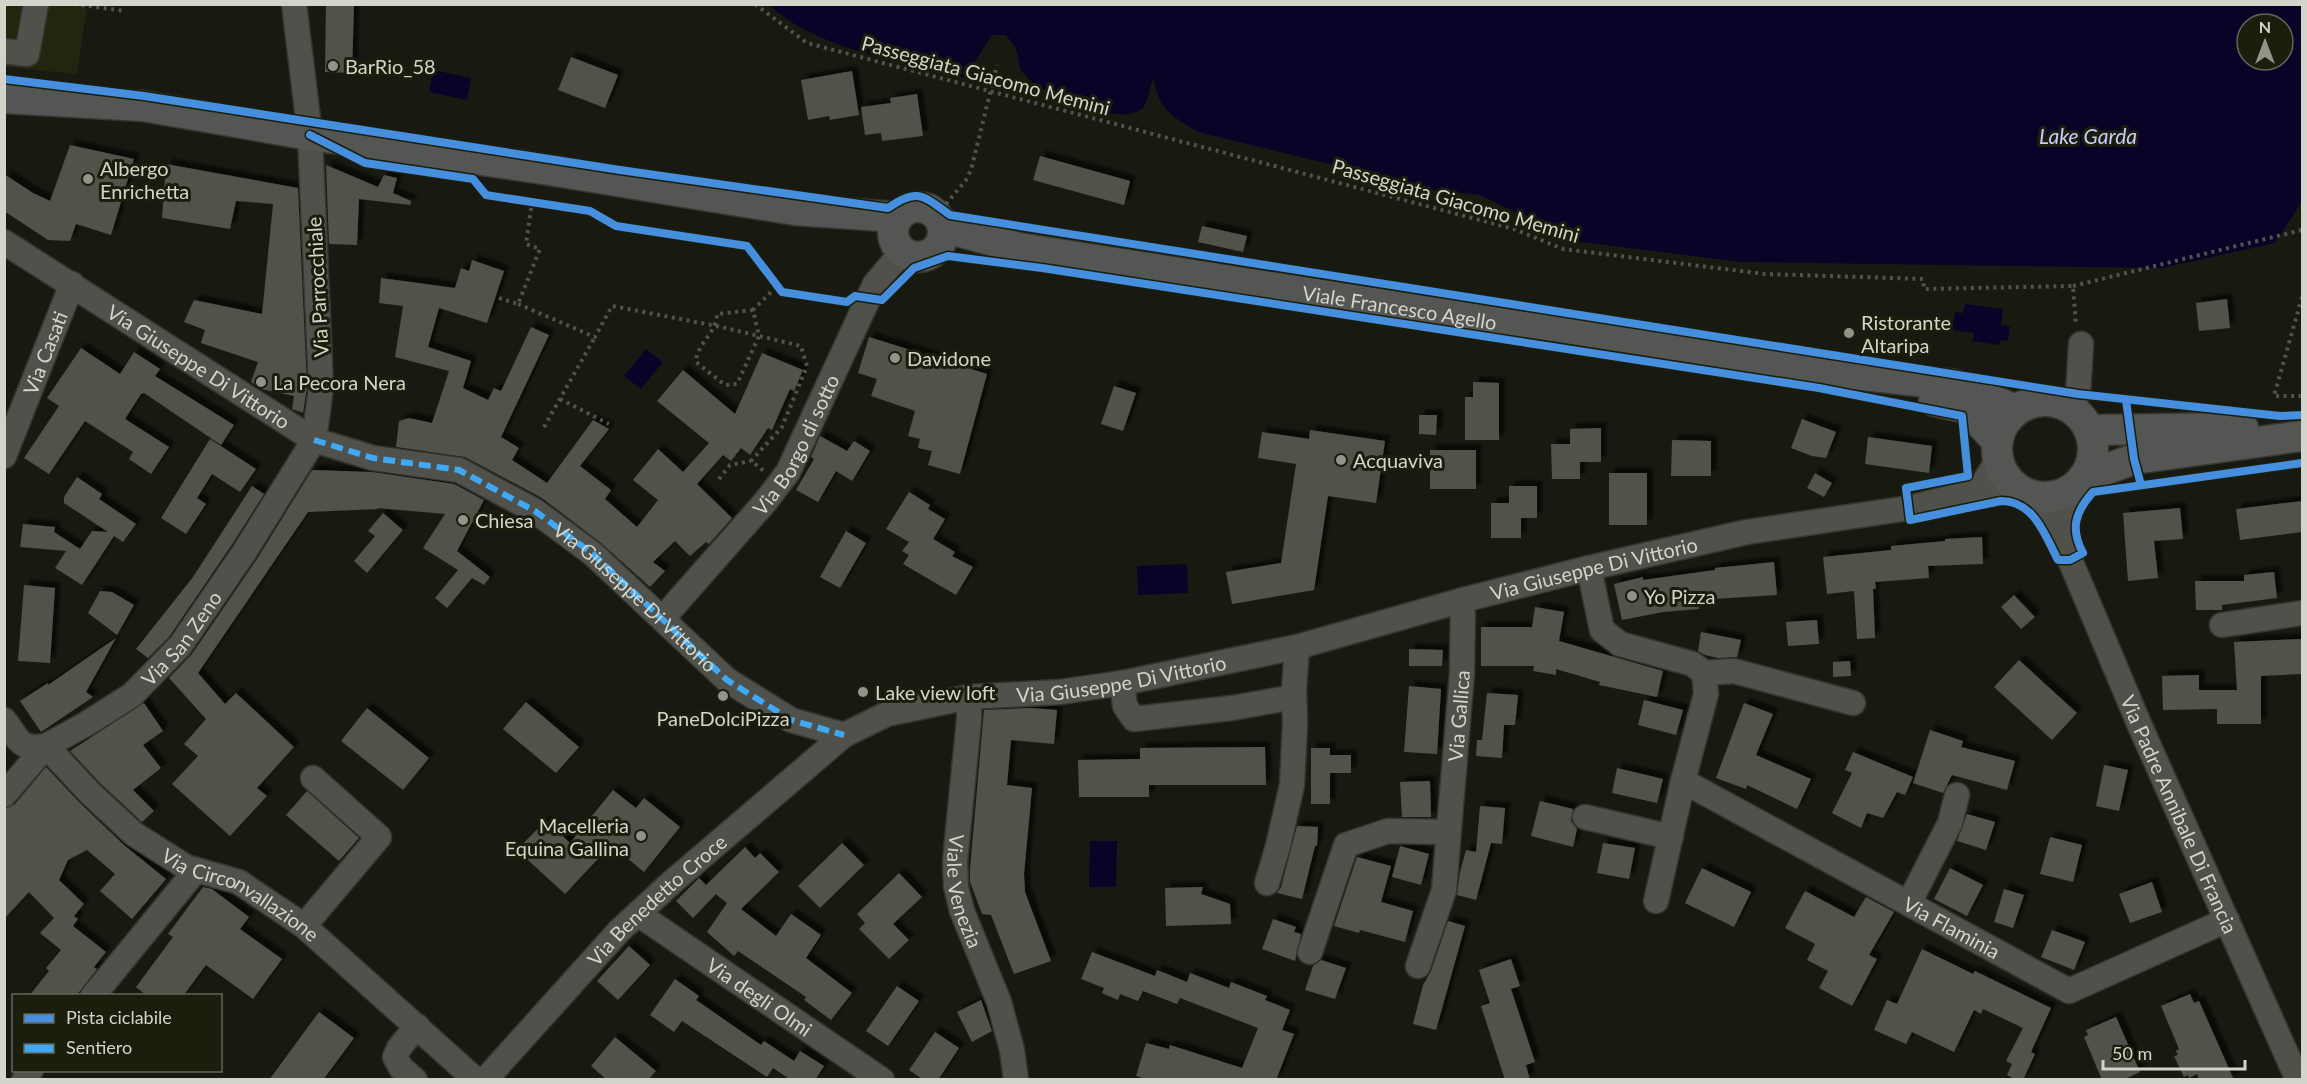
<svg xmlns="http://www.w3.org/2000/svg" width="2307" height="1084" font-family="Lato,sans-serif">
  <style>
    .built { fill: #21260f }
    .water { fill: #0b0227; fill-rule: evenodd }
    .building { fill: #50524a; filter: url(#shadow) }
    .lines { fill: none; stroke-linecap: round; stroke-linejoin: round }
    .minor-casing { stroke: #35362f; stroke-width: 27 }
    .major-casing { stroke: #35362f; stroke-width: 33 }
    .path { stroke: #52534c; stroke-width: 4; stroke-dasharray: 3 4.5; stroke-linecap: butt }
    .minor { stroke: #4f514a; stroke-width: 24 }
    .major { stroke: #545654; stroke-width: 30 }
    .quiet { stroke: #3fa9f5; stroke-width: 6; stroke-dasharray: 12 6; stroke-linecap: butt }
    .cycleway-casing { stroke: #1a1e0d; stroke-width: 11 }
    .cycleway { stroke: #468fdf; stroke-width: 8 }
    .poi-dot { fill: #919489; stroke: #1a1e0d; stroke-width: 2 }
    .labels { text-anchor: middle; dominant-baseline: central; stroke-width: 6; stroke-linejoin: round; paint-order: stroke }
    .poi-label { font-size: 20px; fill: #d2d5c9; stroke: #1a1e0d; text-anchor: start }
    .street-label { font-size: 20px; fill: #d2d5c9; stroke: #1a1e0d }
    .water-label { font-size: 21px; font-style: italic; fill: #c9c9fa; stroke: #1a1e0d }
  </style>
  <defs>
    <filter id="shadow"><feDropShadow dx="5.5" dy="-5.5" stdDeviation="1.5" flood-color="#0009"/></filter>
  </defs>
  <rect width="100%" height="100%" fill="#181a11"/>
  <polygon class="built" points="4,5 87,5 77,74 5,67"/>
  <g class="water">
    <path d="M770,5H2302V201L2275,243L2162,268L1741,262L1574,241L1480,195L1435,190L1198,132C1169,114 1161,112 1153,78C1150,86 1149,99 1144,106C1131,124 1089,108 1071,104L1066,93L1038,89L1020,69L1016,48L1006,35H992L965,78C906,63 813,48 770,5ZM2247,24H2283V60H2247Z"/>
    <polygon points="433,70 471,78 467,100 429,92"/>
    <polygon points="1965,304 2003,309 2001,325 2010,327 2008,341 2000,340 1999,345 1973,341 1974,333 1952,330 1955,312 1963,313"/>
    <polygon points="646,349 663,362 641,389 624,376"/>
    <polygon points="1187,564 1188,593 1138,595 1137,566"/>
    <polygon points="1090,841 1117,841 1116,887 1089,887"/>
  </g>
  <g class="building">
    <polygon points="326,4 354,4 352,73 325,72"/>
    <polygon points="571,57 618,75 605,108 558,90"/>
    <polygon points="852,71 859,115 830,120 829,116 808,120 801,80"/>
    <polygon points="917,94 923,136 882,141 881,133 865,135 861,107 891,103 890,98"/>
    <polygon points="70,145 134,159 111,235 76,224 70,241 48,240 4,211 4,174 33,193 50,201"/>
    <polygon points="1040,156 1130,181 1124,205 1033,180"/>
    <polygon points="166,164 298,188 307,387 303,413 292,409 294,396 261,389 251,382 258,362 201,343 205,330 184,322 194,300 262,314 273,204 236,201 230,229 162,218"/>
    <polygon points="326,165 378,187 384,175 397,178 393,193 411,201 410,205 359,199 357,245 329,244"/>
    <polygon points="1202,226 1247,236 1243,252 1198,242"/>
    <polygon points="472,260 504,271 487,323 439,308 428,347 471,361 463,388 488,400 494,388 501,391 531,327 549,335 501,437 519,448 512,460 547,483 593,420 609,429 580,466 611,490 605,499 637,527 658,500 633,480 658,449 683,472 709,443 657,401 683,370 735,414 762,353 803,370 794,391 790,389 772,430 768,428 750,455 741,448 731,461 723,455 697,484 732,518 709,544 706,542 690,556 675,541 653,562 665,571 650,587 601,543 542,498 465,457 396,447 399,421 409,418 432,423 449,371 395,357 403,306 379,303 381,278 455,288 461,268 469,271"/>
    <polygon points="2227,299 2230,328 2199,331 2196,303"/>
    <polygon points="869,337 987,374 960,474 928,465 932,451 918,448 920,439 908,436 915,411 871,396 877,379 858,373"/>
    <polygon points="81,348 120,374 134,352 160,369 155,376 234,425 221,445 144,393 141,394 125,419 169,447 151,474 129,459 133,452 85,421 49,474 24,458 59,406 47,398"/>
    <polygon points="1473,382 1499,383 1499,440 1465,440 1465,397 1473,397"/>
    <polygon points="1114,386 1136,393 1123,431 1101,424"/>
    <polygon points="1419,415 1437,415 1436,435 1419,434"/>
    <polygon points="1802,419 1836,432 1826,458 1812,456 1791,448"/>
    <polygon points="1601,428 1601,462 1580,462 1580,479 1552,479 1551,444 1570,444 1570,429"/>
    <polygon points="1310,430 1385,441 1376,503 1328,496 1314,590 1232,604 1226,572 1281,563 1296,464 1258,458 1262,432 1309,439"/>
    <polygon points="820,436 847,451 854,441 870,451 852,481 836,471 818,502 796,490 814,459 811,457"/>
    <polygon points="1868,437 1932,446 1929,473 1865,464"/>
    <polygon points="210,439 256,469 240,492 212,474 197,498 206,504 186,534 161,518"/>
    <polygon points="1672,440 1711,441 1711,476 1671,476"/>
    <rect x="1430" y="450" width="46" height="39"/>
    <polygon points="312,470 372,472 454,484 484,500 457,551 490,577 484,585 472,578 447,608 435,598 458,570 423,548 445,514 377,508 379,509 308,512 198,673 225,704 236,693 294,747 257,788 267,796 230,836 172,784 198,756 184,744 206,719 169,678 192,654 257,559"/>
    <rect x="1609" y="473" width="38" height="52"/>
    <polygon points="1815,473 1832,483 1824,497 1807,488"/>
    <polygon points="77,477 102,494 99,499 136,524 123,542 114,536 82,585 55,568 66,551 20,547 23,524 55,527 54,532 80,549 92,531 108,532 64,503 64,497"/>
    <polygon points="252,486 264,494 233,543 169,637 148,658 136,649 193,577"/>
    <polygon points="1509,486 1537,486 1537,518 1521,518 1521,538 1491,538 1491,503 1509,503"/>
    <polygon points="909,492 930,505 928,509 945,519 933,539 955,552 952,556 973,567 956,595 903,564 909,555 902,551 909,542 886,529"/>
    <polygon points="2302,501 2302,532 2240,540 2236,509"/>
    <polygon points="2180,508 2183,539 2154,541 2158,578 2128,581 2123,513"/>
    <polygon points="383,513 403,530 367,573 354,561 375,536 368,531"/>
    <polygon points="846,531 866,543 840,588 820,577"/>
    <polygon points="1982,537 1983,564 1928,566 1929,578 1875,582 1876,589 1873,589 1875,638 1857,639 1854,591 1827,594 1823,557 1891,550 1891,546 1945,541 1945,539"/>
    <polygon points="1774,562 1777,595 1698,600 1699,609 1663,612 1622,620 1614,584 1643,577 1643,580 1715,570 1715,568"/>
    <polygon points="2274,572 2277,598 2222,605 2222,610 2196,610 2195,581 2244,581 2244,575"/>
    <polygon points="24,585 55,588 50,663 18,661"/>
    <polygon points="100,591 112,592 134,605 117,635 88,613"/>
    <polygon points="2014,595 2035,617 2021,629 2001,607"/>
    <polygon points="1535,607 1564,612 1559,641 1663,671 1657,697 1599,685 1600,682 1556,669 1556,675 1533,671 1534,666 1481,666 1481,627 1532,627"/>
    <polygon points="1817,620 1819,644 1788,646 1786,622"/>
    <polygon points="1701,632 1741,640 1737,657 1718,658 1705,655 1698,651"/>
    <polygon points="116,638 86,692 93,697 41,732 20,701 48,683 48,685"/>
    <polygon points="2302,639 2302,674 2261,676 2261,724 2217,724 2217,709 2163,710 2162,676 2199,675 2199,690 2237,690 2234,642"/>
    <polygon points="1409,649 1443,650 1442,666 1409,666"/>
    <polygon points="2019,660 2077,713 2052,740 1994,687"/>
    <polygon points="1850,661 1851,676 1833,677 1833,662"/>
    <polygon points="1409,686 1441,689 1437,754 1404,752"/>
    <polygon points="1487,693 1518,695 1515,725 1504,725 1502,758 1476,756 1477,740 1482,740"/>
    <polygon points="1644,700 1683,710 1676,735 1638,725"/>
    <polygon points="526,702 579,747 556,773 503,729"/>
    <polygon points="144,703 163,731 143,745 161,768 133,790 154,811 142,822 100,783 70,751"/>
    <polygon points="1744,703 1773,714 1756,755 1811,779 1797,809 1747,785 1746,789 1716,778"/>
    <polygon points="367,708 429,758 403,790 341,741"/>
    <polygon points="1030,708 1057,710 1054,744 1011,740 1007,785 1032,788 1024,874 1025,892 1051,961 1014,974 991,915 982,914 970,882 970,869 984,710"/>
    <polygon points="1930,730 1963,741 1961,747 2015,761 2007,790 1952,775 1943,793 1913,783"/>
    <polygon points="1265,747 1266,785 1149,785 1149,797 1079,797 1078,760 1140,759 1140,748"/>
    <polygon points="1311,748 1330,748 1330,755 1351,755 1351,773 1330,773 1330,804 1311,804"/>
    <polygon points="1853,752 1913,777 1905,795 1897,792 1883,818 1867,813 1861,828 1832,813 1852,773 1845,770"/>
    <polygon points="2104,765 2128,770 2119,811 2096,806"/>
    <polygon points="46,767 80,803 124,845 166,879 132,919 100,891 115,874 87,850 68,860 59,880 84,904 74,916 78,919 73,926 106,952 94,967 97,969 76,996 29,996 49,971 46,968 61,950 40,933 54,918 29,892 4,919 4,809 15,804"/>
    <polygon points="1617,768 1663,779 1657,803 1612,793"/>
    <polygon points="1430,781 1431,817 1402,817 1400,782"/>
    <polygon points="613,790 636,808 644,798 680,827 644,872 611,845 565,894 517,850 546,820 570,843"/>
    <polygon points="307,791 359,838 339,861 286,815"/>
    <polygon points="1540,801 1573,809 1571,821 1577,829 1573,847 1531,836"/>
    <polygon points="1480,806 1505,808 1502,844 1491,843 1476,900 1457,895 1460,872 1466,850 1476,852"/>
    <polygon points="1967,814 1995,822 1986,850 1957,841"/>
    <polygon points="1297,826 1318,827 1317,846 1315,846 1302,899 1277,893 1281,887"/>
    <polygon points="2050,837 2082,845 2073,882 2040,874"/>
    <polygon points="842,843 864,865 820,908 798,886"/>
    <polygon points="1603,843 1635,848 1629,879 1597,873"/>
    <polygon points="1400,846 1429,854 1421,885 1392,877"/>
    <polygon points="745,847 755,858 760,853 779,872 741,909 776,936 791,914 821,935 806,958 852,993 831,1020 804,1000 806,997 738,951 734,956 707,932 727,903 713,892 716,894 693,918 676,901 699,878 706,885"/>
    <polygon points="1357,857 1391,866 1381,902 1413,911 1405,942 1360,930 1359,933 1334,926"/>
    <polygon points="1702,868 1751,892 1734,927 1685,903"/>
    <polygon points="1950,868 1983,885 1967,916 1934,899"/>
    <polygon points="899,873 922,897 893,924 909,940 889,959 859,929 865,923 857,914"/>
    <polygon points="2152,882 2162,912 2130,923 2119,894"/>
    <polygon points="203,887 212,889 249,917 240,929 282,959 253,999 206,965 183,996 147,996 136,987 173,937 168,934"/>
    <polygon points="1203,887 1201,894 1230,904 1231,924 1166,926 1165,888"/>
    <polygon points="2004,889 2024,895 2013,928 1994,922"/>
    <polygon points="1805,891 1854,917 1866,897 1894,912 1869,955 1877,959 1852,1006 1819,988 1828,971 1807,960 1815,944 1785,928"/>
    <polygon points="1273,919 1296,927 1294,932 1301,934 1295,961 1262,949"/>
    <polygon points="1448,921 1465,926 1436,1030 1413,1024 1423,985 1431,971"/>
    <polygon points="2052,930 2085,942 2074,970 2041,957"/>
    <polygon points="629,946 650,965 618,1000 597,981"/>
    <polygon points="1922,949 1973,974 1975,971 2051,1008 2031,1052 2035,1054 2023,1080 2016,1080 2007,1075 2012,1064 2006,1061 2023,1028 1983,1009 1981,1014 1974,1010 1954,1052 1912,1032 1906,1044 1874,1030 1887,1000 1897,1004"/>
    <polygon points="1092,952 1155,976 1157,970 1187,982 1190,973 1229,988 1231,982 1267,996 1265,1000 1290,1010 1282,1030 1294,1034 1276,1080 1149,1080 1136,1076 1146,1043 1169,1049 1170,1045 1242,1068 1258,1028 1180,998 1177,1004 1143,991 1138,1001 1120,994 1118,1000 1102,993 1104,988 1081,979"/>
    <polygon points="1511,959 1520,986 1511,989 1535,1062 1526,1065 1530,1080 1505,1080 1481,1006 1490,1003 1479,970"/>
    <polygon points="1321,960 1346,968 1335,999 1305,990 1313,966"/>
    <polygon points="675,979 699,996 696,1000 761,1045 764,1041 794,1061 800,1051 824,1066 815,1080 791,1080 773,1068 767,1077 682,1021 674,1032 650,1015"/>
    <polygon points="897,986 919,1001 888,1046 866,1031"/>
    <polygon points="2190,994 2194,1003 2199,1001 2234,1080 2199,1080 2197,1074 2189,1078 2188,1075 2184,1077 2174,1056 2178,1055 2176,1051 2179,1049 2161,1006"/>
    <polygon points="981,1000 992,1031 972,1042 957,1012"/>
    <polygon points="319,1012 354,1038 323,1080 269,1080"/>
    <polygon points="2116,1017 2140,1072 2123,1080 2102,1080 2084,1037 2088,1035 2086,1030"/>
    <polygon points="935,1032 959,1048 938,1080 924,1080 909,1070"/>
    <polygon points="615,1037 656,1071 648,1080 607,1080 591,1066"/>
  </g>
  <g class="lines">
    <g class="minor-casing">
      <g id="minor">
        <polyline points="4,51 27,54 36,4"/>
        <path id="s1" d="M4,242L314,440L373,458L459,470L535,511L593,554L727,680L791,720L844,735"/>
        <polyline points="2068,406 2078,394 2081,344"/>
        <path id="s2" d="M4,456L72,284"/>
        <polyline points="1979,490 1998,460"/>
        <path id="s3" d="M2032,495L2065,548L2140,726L2298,1080"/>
        <polyline points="2065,548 2072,489"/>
        <polyline points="1589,568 1602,630 1620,644 1693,664 1704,673 1706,694 1683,781 1656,901"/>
        <path id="s4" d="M663,618L766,501L788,472L875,284L902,252"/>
        <polyline points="2222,625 2302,613"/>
        <polyline points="1704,673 1734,671 1853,703"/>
        <polyline points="1122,683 1125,706 1134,719 1232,708 1294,697"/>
        <path id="s5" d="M969,697V719L955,861L956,887L962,911L999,1002L1012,1050L1016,1080"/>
        <path d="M4,720C20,740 18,750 46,746"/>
        <path id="s6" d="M46,746L90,793L134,834L186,867L239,882L304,926L476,1080"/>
        <path id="s7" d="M1683,781L2069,991L2227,920"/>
        <path id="s8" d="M4,795L46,746L86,724L132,695L180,646L245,551L314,440L321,388L310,135L294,4"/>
        <polyline points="1585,817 1671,837"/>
        <polyline points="1267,883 1278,846 1292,785 1295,724 1294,690 1297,647"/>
        <polyline points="1909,903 1950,823 1957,795"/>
        <path id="s9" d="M638,914L882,1080"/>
        <polyline points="304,926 379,837 313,778"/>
        <polyline points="1310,952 1346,845 1388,831 1448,832"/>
        <path id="s10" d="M1418,966L1444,890L1462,673L1463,600"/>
        <polyline points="93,996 196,870"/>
        <polyline points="24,1080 31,1070"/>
        <polyline points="415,1080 401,1068 395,1057 399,1048 417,1026"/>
        <path id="s11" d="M485,1080L619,931L671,883L844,735L887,714L969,697L1060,692L1122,683L1297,647L1463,600L1589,568L1747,532L1909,508L1979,490L2019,489"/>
      </g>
    </g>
    <g class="major-casing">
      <g id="major">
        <polyline points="4,98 143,106 310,135 543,169 795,210 897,217"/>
        <circle cx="918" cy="232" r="25"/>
        <path id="s12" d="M943,227L1019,248L1778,366L1955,385L2016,410"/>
        <polyline points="1934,401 1966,408 1997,441"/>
        <circle cx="2045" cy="449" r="48"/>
        <polyline points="2090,430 2243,428"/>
        <polyline points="2083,478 2134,459 2302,436"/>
      </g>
    </g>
    <g class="path">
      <polyline points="74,4 125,11"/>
      <polyline points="755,4 807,43 1514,229 1563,249 1765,274 1923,279 1924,289 2073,286 2076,325"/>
      <polyline points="946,204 966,180 971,170 997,65"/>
      <polyline points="2073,286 2302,230"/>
      <polyline points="2302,297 2274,396 2302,396"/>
      <polyline points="499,298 518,304 540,249 526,244 532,202"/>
      <polyline points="518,304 595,337 612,306 717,326 801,346 807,366 782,427 751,461 764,471"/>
      <path d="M753,310L717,314C716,334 697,343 696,362L725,385L737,384L759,336L753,310L777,286"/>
      <polyline points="560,399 609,424"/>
      <polyline points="544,427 595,337"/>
      <polyline points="719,479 730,465 751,461"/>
    </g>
    <use href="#minor" class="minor"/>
    <use href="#major" class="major"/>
    <polyline class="quiet" points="314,440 373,458 459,470 535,511 593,554 727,680 791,720 844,735"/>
    <g class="cycleway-casing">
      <g id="cycleway">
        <path d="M4,79L144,96L620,170L888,208C918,187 923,196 950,215L2078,394L2280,416L2302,415"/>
        <path d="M310,135L365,163L473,179L486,195L590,211L616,226L747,246L782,292L847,302L855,296L882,300L914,268L948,256L1042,268L1819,388L1962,416L1968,476L1906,488L1910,520L2001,501C2034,501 2045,535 2058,560H2070L2083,553C2070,529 2075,512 2093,492L2302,463"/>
        <polyline points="2126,400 2134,459 2141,485"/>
      </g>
    </g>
    <use href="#cycleway" class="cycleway"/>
  </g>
  <g class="poi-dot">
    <circle cx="333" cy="66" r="6"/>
    <circle cx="88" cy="179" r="6"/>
    <circle cx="1849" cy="333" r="6"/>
    <circle cx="895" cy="358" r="6"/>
    <circle cx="261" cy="382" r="6"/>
    <circle cx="1341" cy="460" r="6"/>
    <circle cx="463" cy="520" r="6"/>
    <circle cx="1632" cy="596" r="6"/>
    <circle cx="863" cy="692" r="6"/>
    <circle cx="723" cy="696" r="6"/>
    <circle cx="641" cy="836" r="6"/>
  </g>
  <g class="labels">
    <g class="poi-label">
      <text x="345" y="66">BarRio_58</text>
      <text x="100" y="168">Albergo<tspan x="100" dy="23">Enrichetta</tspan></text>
      <text x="1861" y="322">Ristorante<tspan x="1861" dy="23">Altaripa</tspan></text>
      <text x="907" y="358">Davidone</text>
      <text x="273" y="382">La Pecora Nera</text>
      <text x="1353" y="460">Acquaviva</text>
      <text x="475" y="520">Chiesa</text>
      <text x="1644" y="596">Yo Pizza</text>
      <text x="875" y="692">Lake view loft</text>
      <text x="723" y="718" text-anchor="middle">PaneDolciPizza</text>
      <text x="629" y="825" text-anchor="end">Macelleria<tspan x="629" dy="23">Equina Gallina</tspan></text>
    </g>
    <g class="street-label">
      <text transform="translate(986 75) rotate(15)">Passeggiata Giacomo Memini</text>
      <text transform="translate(1456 200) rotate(16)">Passeggiata Giacomo Memini</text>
      <text transform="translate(317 287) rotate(-93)">Via Parrocchiale</text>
      <text stroke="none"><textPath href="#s12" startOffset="464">Viale Francesco Agello</textPath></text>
      <text stroke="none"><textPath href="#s2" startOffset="111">Via Casati</textPath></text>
      <text stroke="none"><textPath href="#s1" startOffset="231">Via Giuseppe Di Vittorio</textPath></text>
      <text stroke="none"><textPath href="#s4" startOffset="220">Via Borgo di sotto</textPath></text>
      <text stroke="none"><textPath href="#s11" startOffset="1270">Via Giuseppe Di Vittorio</textPath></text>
      <text stroke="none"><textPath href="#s1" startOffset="735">Via Giuseppe Di Vittorio</textPath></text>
      <text stroke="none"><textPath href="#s8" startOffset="240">Via San Zeno</textPath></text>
      <text stroke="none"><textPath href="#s11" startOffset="784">Via Giuseppe Di Vittorio</textPath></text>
      <text stroke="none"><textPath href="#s10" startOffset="255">Via Gallica</textPath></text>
      <text stroke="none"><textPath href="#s3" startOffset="352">Via Padre Annibale Di Francia</textPath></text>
      <text stroke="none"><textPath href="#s5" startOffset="196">Viale Venezia</textPath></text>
      <text stroke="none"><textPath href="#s6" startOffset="248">Via Circonvallazione</textPath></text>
      <text stroke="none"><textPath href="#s11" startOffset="249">Via Benedetto Croce</textPath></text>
      <text stroke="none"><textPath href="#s7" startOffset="306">Via Flaminia</textPath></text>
      <text stroke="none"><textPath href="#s9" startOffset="147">Via degli Olmi</textPath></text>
    </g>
    <g class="water-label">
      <text x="2088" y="135">Lake Garda</text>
    </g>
  </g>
  <rect width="2307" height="1084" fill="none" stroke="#d2d5c9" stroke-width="12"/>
  <rect x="12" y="994" width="210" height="78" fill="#1a1e0d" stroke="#646758" stroke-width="1.5"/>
  <rect x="24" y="1014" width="30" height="9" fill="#468fdf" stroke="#646758" stroke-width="1.5"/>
  <text x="66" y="1024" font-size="18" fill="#d2d5c9">Pista ciclabile</text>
  <rect x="24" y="1044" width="30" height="9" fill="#3fa9f5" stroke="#646758" stroke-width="1.5"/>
  <text x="66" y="1054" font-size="18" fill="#d2d5c9">Sentiero</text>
  <g transform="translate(2265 42)"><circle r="28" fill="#1a1e0d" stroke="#646758" stroke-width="1.5"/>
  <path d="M0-4.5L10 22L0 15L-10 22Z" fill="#919489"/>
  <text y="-9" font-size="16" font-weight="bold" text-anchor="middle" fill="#d2d5c9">N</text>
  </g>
  <path d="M2103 1060v9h142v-9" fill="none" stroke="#d2d5c9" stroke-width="3"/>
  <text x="2112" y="1060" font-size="18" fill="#d2d5c9" stroke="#1a1e0d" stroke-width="4.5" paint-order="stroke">50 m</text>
</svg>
